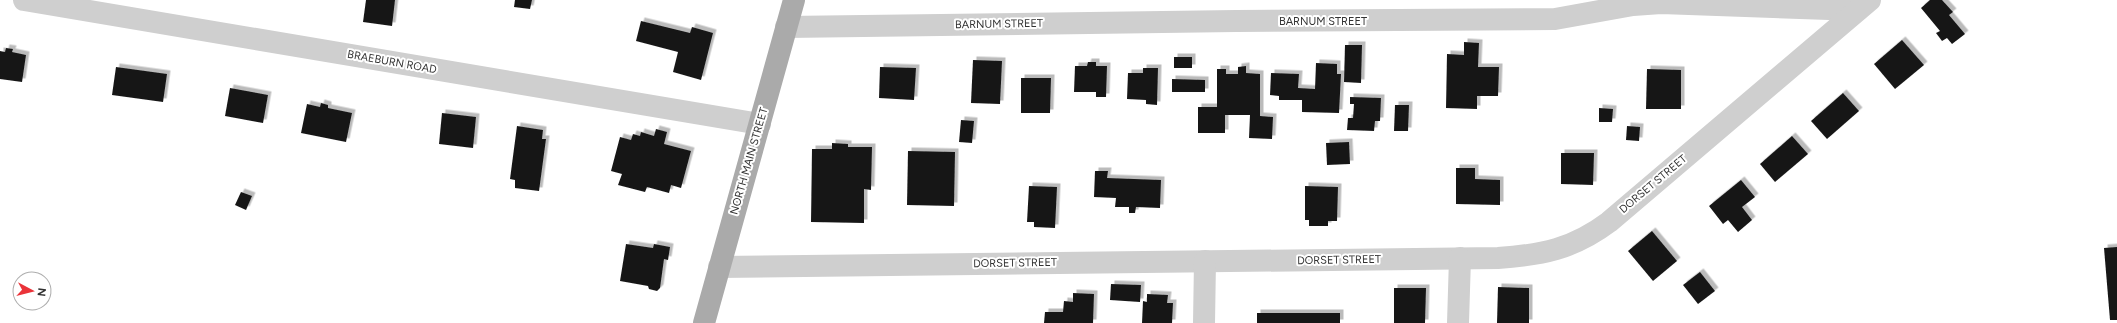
<svg xmlns="http://www.w3.org/2000/svg" width="2117" height="323" font-family="Figtree,sans-serif">
  <style>
    .building { fill: #191919; filter: url(#shadow) }
    .lines { fill: none; stroke-linecap: round; stroke-linejoin: round }
    .minor { stroke: #cfcfcf; stroke-width: 22 }
    .major { stroke: #aaa; stroke-width: 22 }
    .labels { text-anchor: middle; dominant-baseline: central; stroke-width: 4; stroke-linejoin: round; paint-order: stroke }
    .street-label { font-size: 11px; fill: #323232; stroke: #fff }
  </style>
  <defs>
    <filter id="shadow"><feDropShadow dx="3.5" dy="-3.5" stdDeviation="0" flood-color="#0004"/></filter>
  </defs>
  <rect width="100%" height="100%" fill="#fff"/>
  <g class="building">
    <polygon points="366,0 395,0 392,26 363,22"/>
    <polygon points="515,0 532,0 530,9 514,7"/>
    <polygon points="1930,0 1942,0 1953,12 1949,15 1965,34 1952,44 1947,38 1942,41 1936,33 1940,31 1921,8"/>
    <polygon points="641,21 690,33 692,27 713,33 701,80 673,72 678,52 636,41"/>
    <polygon points="1902,40 1924,65 1895,89 1874,64"/>
    <polygon points="1464,42 1479,43 1478,67 1499,67 1498,96 1477,96 1477,109 1446,108 1447,54 1464,55"/>
    <polygon points="1345,45 1362,45 1361,83 1344,82"/>
    <polygon points="6,48 13,49 12,52 26,55 22,82 0,79 0,51 5,52"/>
    <rect x="1174" y="57" width="18" height="11"/>
    <polygon points="973,60 1002,61 1000,104 971,103"/>
    <polygon points="1088,62 1096,62 1096,66 1107,66 1106,97 1096,97 1096,92 1074,92 1075,66 1087,66"/>
    <polygon points="1316,63 1337,64 1337,74 1341,74 1339,113 1302,112 1302,100 1279,100 1279,96 1270,95 1271,73 1299,74 1298,88 1315,89"/>
    <polygon points="1246,66 1246,73 1260,74 1260,116 1273,117 1272,139 1249,138 1250,115 1225,115 1225,133 1198,133 1198,107 1217,107 1217,69 1226,69 1226,74 1238,74 1238,67"/>
    <polygon points="116,67 167,74 163,102 112,95"/>
    <polygon points="880,67 916,68 914,100 879,98"/>
    <polygon points="1143,68 1158,68 1157,105 1146,104 1146,100 1127,99 1128,73 1143,73"/>
    <polygon points="1647,69 1681,70 1681,109 1646,109"/>
    <polygon points="1021,78 1051,78 1050,113 1021,113"/>
    <polygon points="1172,79 1205,80 1205,92 1172,92"/>
    <polygon points="230,88 268,95 263,123 225,116"/>
    <polygon points="1843,93 1859,111 1827,139 1811,121"/>
    <polygon points="1350,97 1381,98 1380,121 1375,121 1374,131 1347,130 1348,118 1353,118 1354,104 1350,104"/>
    <polygon points="321,103 328,105 328,108 352,113 346,142 301,133 307,104 320,107"/>
    <polygon points="1395,105 1409,105 1408,131 1394,131"/>
    <polygon points="1599,108 1613,109 1612,122 1599,122"/>
    <polygon points="442,113 476,117 473,148 439,144"/>
    <polygon points="961,120 974,121 972,143 959,142"/>
    <polygon points="517,126 543,130 542,139 546,139 539,191 515,188 515,180 510,179"/>
    <polygon points="1627,126 1640,127 1639,141 1626,140"/>
    <polygon points="656,129 667,132 664,144 691,151 681,188 671,185 669,193 647,187 645,192 618,185 622,174 611,171 620,137 631,140 633,134 640,136 641,132 654,136"/>
    <polygon points="1792,136 1808,154 1775,182 1760,164"/>
    <polygon points="1349,142 1350,164 1327,165 1326,143"/>
    <polygon points="832,143 848,144 848,147 872,147 871,190 864,189 864,223 811,222 812,149 832,149"/>
    <polygon points="908,151 955,152 954,206 907,205"/>
    <polygon points="1561,153 1594,153 1593,185 1561,184"/>
    <polygon points="1456,168 1475,168 1475,179 1500,180 1500,205 1456,204"/>
    <polygon points="1095,171 1108,171 1107,178 1161,180 1160,208 1136,207 1135,213 1129,213 1129,207 1115,207 1116,198 1094,197"/>
    <polygon points="1741,180 1755,197 1742,207 1752,220 1738,232 1728,220 1723,224 1709,206"/>
    <polygon points="1029,186 1057,187 1055,228 1034,227 1034,222 1027,222"/>
    <polygon points="1305,186 1338,187 1337,221 1328,221 1328,226 1309,226 1309,220 1305,220"/>
    <polygon points="241,192 252,196 246,210 235,205"/>
    <polygon points="1652,231 1677,261 1653,281 1628,251"/>
    <polygon points="626,244 653,248 654,244 670,247 668,260 664,259 660,288 657,291 649,289 648,286 620,281"/>
    <polygon points="2117,247 2117,320 2110,320 2104,248"/>
    <polygon points="1700,272 1715,291 1698,304 1683,285"/>
    <polygon points="1111,284 1141,285 1140,302 1110,300"/>
    <polygon points="1498,287 1529,288 1529,323 1497,323"/>
    <polygon points="1394,288 1426,288 1425,323 1394,323"/>
    <polygon points="1073,293 1094,294 1093,323 1044,323 1045,312 1063,312 1064,301 1073,302"/>
    <polygon points="1147,294 1168,295 1167,303 1173,303 1172,323 1142,323 1143,301 1147,302"/>
    <rect x="1257" y="313" width="83" height="10"/>
  </g>
  <g class="lines">
    <g class="minor">
      <polyline points="24,0 760,124"/>
      <polyline points="786,27 1236,21 1555,19 1633,5 1661,3 1858,10"/>
      <path d="M719,267L1498,258C1542,255 1573,249 1609,222L1870,0"/>
      <polyline points="1204,323 1205,261"/>
      <polyline points="1458,323 1460,258"/>
    </g>
    <polyline class="major" points="704,323 794,0"/>
  </g>
  <g class="labels">
    <g class="street-label">
      <text x="1323" y="21">BARNUM STREET</text>
      <text transform="translate(999 24) rotate(-1)">BARNUM STREET</text>
      <text transform="translate(392 62) rotate(10)">BRAEBURN ROAD</text>
      <text transform="translate(749 161) rotate(-74)">NORTH MAIN STREET</text>
      <text transform="translate(1653 184) rotate(-40)">DORSET STREET</text>
      <text transform="translate(1339 260) rotate(-1)">DORSET STREET</text>
      <text transform="translate(1015 263) rotate(-1)">DORSET STREET</text>
    </g>
  </g>
  <g transform="translate(32 291) rotate(97)"><circle r="19" fill="#ffffff" stroke="#adadad"/>
  <path d="M0-3L7 15L0 10L-7 15Z" fill="#ea3339"/>
  <text y="-6" font-size="11" font-weight="bold" text-anchor="middle" fill="#323232">N</text>
  </g>
</svg>
